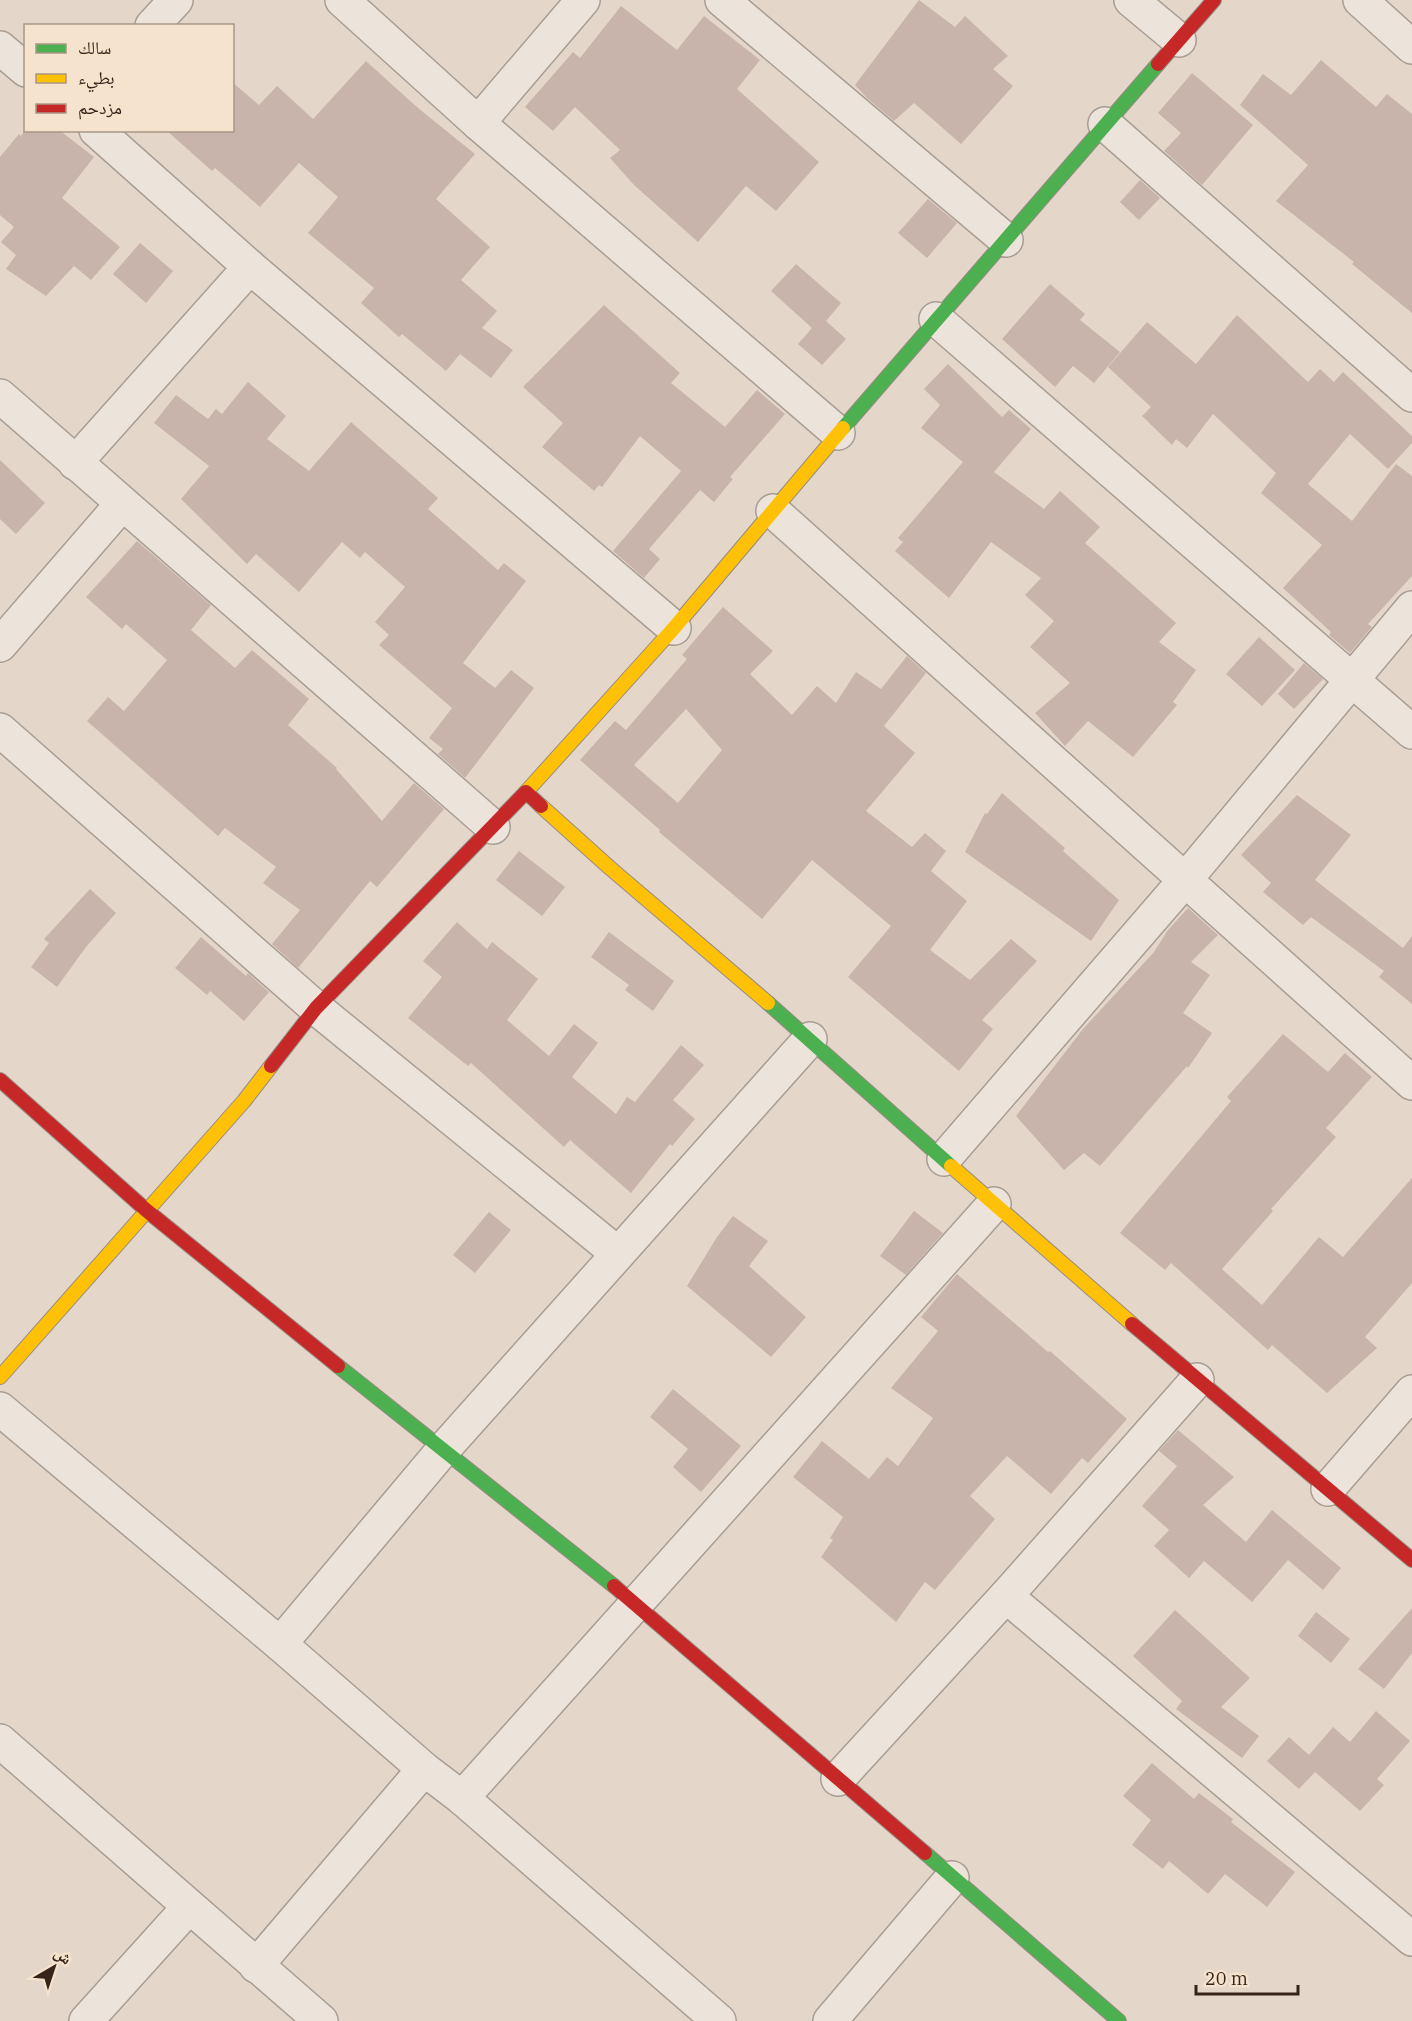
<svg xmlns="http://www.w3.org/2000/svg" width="1412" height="2021" font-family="'IBM Plex Serif','Noto Naskh Arabic',serif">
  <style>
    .building { fill: #c8b4aa; fill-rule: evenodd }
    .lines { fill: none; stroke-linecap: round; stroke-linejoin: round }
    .street-casing { stroke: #a99d93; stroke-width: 36 }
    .fast-casing { stroke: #988c83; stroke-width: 16 }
    .slow-casing { stroke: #988c83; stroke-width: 16 }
    .jam-casing { stroke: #988c83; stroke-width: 16 }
    .street { stroke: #ece4db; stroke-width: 33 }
    .fast { stroke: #4caf50; stroke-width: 14 }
    .slow { stroke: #ffc107; stroke-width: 14 }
    .jam { stroke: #c62828; stroke-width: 14 }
  </style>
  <rect width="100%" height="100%" fill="#e4d7c9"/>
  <g class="building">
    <polygon points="919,0 955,27 965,16 1008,56 993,69 1013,86 961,144 914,103 894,121 867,98 855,85"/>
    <polygon points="621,6 677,50 704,16 760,60 737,89 819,162 776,211 746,186 698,242 634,185 610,158 620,150 575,107 553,131 525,107 573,52 580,58"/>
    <polygon points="1321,60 1376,107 1387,94 1412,114 1412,313 1352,264 1354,262 1276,201 1308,165 1240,105 1263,74 1291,95"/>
    <polygon points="366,61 418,108 475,154 436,199 490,247 461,280 497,311 482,328 513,350 491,378 460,354 446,371 402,334 399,337 361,303 374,288 308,233 338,197 299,163 260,207 215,168 212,171 166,130 232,130 232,82 259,105 277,86 313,119"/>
    <polygon points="1192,73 1253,125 1202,185 1164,151 1181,133 1158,113"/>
    <polygon points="25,130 59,130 94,157 62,198 120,247 91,280 74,266 46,296 6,269 16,255 1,242 14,227 0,215 0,157 19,134 21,136"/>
    <polygon points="1140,180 1160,198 1139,220 1120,202"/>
    <polygon points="928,199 957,223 927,258 898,233"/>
    <polygon points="140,243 173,271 146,303 113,274"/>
    <polygon points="796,264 841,303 826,321 846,339 822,365 798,344 812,328 771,291"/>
    <polygon points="1050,284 1085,314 1080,320 1120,352 1094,383 1073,366 1055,387 1002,339"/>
    <polygon points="604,305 680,373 671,383 725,427 757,390 785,414 730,477 733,479 714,502 700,490 649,549 660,559 644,578 613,551 681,471 640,436 602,487 599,485 594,491 542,447 563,423 523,387"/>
    <polygon points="1237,315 1308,382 1320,369 1334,382 1343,372 1412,436 1412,443 1388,469 1350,434 1308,484 1352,521 1396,464 1412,476 1412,576 1368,624 1372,627 1350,653 1329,635 1331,632 1283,588 1322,545 1261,493 1276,473 1213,414 1187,448 1176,439 1172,445 1142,416 1151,407 1108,367 1147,322 1196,364"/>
    <polygon points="948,364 1002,417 1009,410 1031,429 994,472 1044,509 1060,491 1100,527 1085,543 1176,623 1159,642 1196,670 1173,702 1177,705 1133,757 1088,721 1065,746 1035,713 1070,683 1030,647 1054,621 1025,595 1041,578 991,542 949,598 895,551 903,542 898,538 963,462 921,428 940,405 924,389"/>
    <polygon points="248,382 286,416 267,439 309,471 351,422 438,498 428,509 498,570 504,563 526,581 463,663 495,688 511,670 534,688 465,778 438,754 443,749 429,738 452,708 379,645 389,635 375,622 405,587 365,552 360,558 342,542 299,592 256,554 247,564 181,499 209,466 154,423 176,395 208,419 216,409 222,414"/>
    <polygon points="0,460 45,503 16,534 0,519"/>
    <polygon points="137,541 211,605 191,630 235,668 252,650 309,699 288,725 337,768 336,769 382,821 414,783 444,809 377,887 370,881 298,968 272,944 300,910 263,883 276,867 225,828 218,836 87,721 108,697 124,711 167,660 126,624 122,629 86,597"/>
    <path d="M723,607L773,651L750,674L792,715L817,686L836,703L856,672L881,689L907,656L926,673L884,726L915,753L866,811L912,847L925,833L946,851L931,871L967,901L930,950L970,980L1011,939L1037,961L982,1020L993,1029L959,1071L848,977L891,926L812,860L762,919L659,832L660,830L580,760L615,721L626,730L687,659L682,655ZM686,709L722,750L678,803L634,765Z"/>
    <polygon points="1259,637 1295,670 1262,706 1226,674"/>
    <polygon points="1304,663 1323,679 1294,709 1278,694"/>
    <polygon points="1002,793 1065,848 1063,851 1119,900 1091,941 965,852 985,813 987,814"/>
    <polygon points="1297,795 1351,835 1315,880 1403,948 1412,936 1412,1004 1379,977 1384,971 1311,917 1303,925 1263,892 1271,883 1241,855"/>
    <polygon points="519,851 565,887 542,916 496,880"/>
    <polygon points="90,889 116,913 86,947 57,987 31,967 49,943 44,939"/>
    <polygon points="1188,908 1218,935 1191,962 1210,975 1183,1013 1212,1033 1188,1068 1187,1066 1100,1166 1084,1153 1064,1170 1016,1116 1083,1029 1154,952 1168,930"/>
    <polygon points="457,922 487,949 492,942 538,979 507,1020 549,1056 574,1024 598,1043 572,1077 616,1114 627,1097 635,1102 681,1045 704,1065 673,1100 695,1119 672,1146 670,1144 631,1193 570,1140 564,1147 471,1063 468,1066 408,1018 442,977 423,961"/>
    <polygon points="609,932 674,981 653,1011 625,990 629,985 591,957"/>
    <polygon points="201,937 246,976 248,973 269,992 244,1021 210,991 207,995 175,968"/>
    <polygon points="1283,1034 1328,1072 1345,1053 1372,1077 1326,1128 1336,1137 1271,1209 1273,1211 1222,1269 1262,1305 1319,1237 1343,1257 1412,1178 1412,1283 1365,1337 1377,1348 1327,1393 1272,1345 1268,1350 1171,1263 1165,1270 1120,1233 1231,1101 1227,1097"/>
    <polygon points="914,1211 943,1233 906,1275 880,1256"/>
    <polygon points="489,1212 511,1230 475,1273 453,1255"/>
    <polygon points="733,1216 768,1241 749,1266 806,1317 771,1357 687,1286 717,1237"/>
    <polygon points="957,1274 1048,1352 1050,1351 1127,1419 1088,1463 1082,1458 1051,1494 1007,1456 970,1496 995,1519 935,1590 925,1582 896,1622 821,1557 833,1540 830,1538 843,1517 793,1477 822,1441 869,1479 887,1457 898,1466 933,1418 891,1388 938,1331 921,1317"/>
    <polygon points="673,1389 741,1446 701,1492 673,1467 688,1449 650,1417"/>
    <polygon points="1178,1430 1234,1477 1203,1505 1246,1542 1272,1510 1341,1568 1323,1590 1288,1560 1252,1602 1204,1561 1189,1578 1154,1546 1169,1530 1142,1506 1177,1466 1159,1451"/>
    <polygon points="1412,1608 1412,1653 1384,1689 1358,1669"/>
    <polygon points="1175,1610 1250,1678 1221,1707 1259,1736 1242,1758 1176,1709 1182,1701 1133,1656"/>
    <polygon points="1316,1612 1350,1639 1331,1663 1298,1636"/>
    <polygon points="1376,1711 1410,1741 1377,1779 1384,1785 1360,1811 1315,1772 1299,1789 1267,1761 1289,1737 1309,1755 1333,1727 1350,1742"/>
    <polygon points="1152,1763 1194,1799 1199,1793 1233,1819 1231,1822 1295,1872 1267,1907 1225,1874 1208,1894 1169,1861 1163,1869 1132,1845 1151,1820 1123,1796"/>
  </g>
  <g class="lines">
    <g class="street-casing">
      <g id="street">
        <polyline points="342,0 478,123 838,433"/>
        <polyline points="722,0 1006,240"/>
        <polyline points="1131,0 1179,40"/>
        <polyline points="1360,0 1412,47"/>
        <polyline points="152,26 176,0"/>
        <polyline points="0,48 26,70"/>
        <polyline points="478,123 583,0"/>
        <polyline points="1105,124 1412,395"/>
        <polyline points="96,130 250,267 674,628"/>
        <polyline points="936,319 1412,732"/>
        <polyline points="0,396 493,827"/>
        <polyline points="75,463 250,267"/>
        <polyline points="773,511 1412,1083"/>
        <polyline points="0,645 122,504"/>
        <polyline points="0,730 316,1008 617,1253"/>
        <polyline points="944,1159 1185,880 1412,608"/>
        <polyline points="0,1409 280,1644 424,1769 462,1798 719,2021"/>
        <polyline points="1328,1489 1412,1392"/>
        <polyline points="1006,1596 1412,1939"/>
        <polyline points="280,1644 442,1451 810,1039"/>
        <polyline points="0,1741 321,2021"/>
        <polyline points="838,1779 1006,1596 1197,1380"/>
        <polyline points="462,1798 994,1204"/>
        <polyline points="256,1966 424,1769"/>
        <polyline points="86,2021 189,1907"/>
        <polyline points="830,2021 952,1878"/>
      </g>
    </g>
    <g class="fast-casing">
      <g id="fast">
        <polyline points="843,428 1158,64"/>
        <polyline points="768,1003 951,1166"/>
        <polyline points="338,1366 614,1586"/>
        <polyline points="925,1853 1119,2021"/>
      </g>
    </g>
    <g class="slow-casing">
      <g id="slow">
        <polyline points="526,792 674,628 843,428"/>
        <polyline points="541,806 610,868 768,1003"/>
        <polyline points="951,1166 1132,1324"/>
        <polyline points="0,1377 244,1101 271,1066"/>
      </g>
    </g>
    <g class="jam-casing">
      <g id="jam">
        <polyline points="1158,64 1214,0"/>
        <polyline points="271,1066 316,1008 526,792 541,806"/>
        <polyline points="0,1080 146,1210 338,1366"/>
        <polyline points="1132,1324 1412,1560"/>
        <polyline points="614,1586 925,1853"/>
      </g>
    </g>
    <use href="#street" class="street"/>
    <use href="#fast" class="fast"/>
    <use href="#slow" class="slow"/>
    <use href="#jam" class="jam"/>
  </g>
  <rect x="24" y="24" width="210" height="108" fill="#f6e3cd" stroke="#a99786" stroke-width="1.5"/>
  <rect x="36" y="44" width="30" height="9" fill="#4caf50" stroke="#a99786" stroke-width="1.5"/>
  <text x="78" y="54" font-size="18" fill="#36241b">سالك</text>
  <rect x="36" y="74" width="30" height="9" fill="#ffc107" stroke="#a99786" stroke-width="1.5"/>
  <text x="78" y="84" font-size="18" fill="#36241b">بطيء</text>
  <rect x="36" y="104" width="30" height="9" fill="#c62828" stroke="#a99786" stroke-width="1.5"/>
  <text x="78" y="114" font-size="18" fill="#36241b">مزدحم</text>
  <g transform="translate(54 1967) rotate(39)" stroke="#f6e3cd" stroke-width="4.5" paint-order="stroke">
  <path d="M0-4.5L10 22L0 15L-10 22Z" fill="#36241b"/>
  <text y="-9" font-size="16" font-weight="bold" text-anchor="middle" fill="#36241b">ش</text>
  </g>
  <path d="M1196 1985v9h102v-9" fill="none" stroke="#36241b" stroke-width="3"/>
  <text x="1205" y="1985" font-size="18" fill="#36241b" stroke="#f6e3cd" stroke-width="4.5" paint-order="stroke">20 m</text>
</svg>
